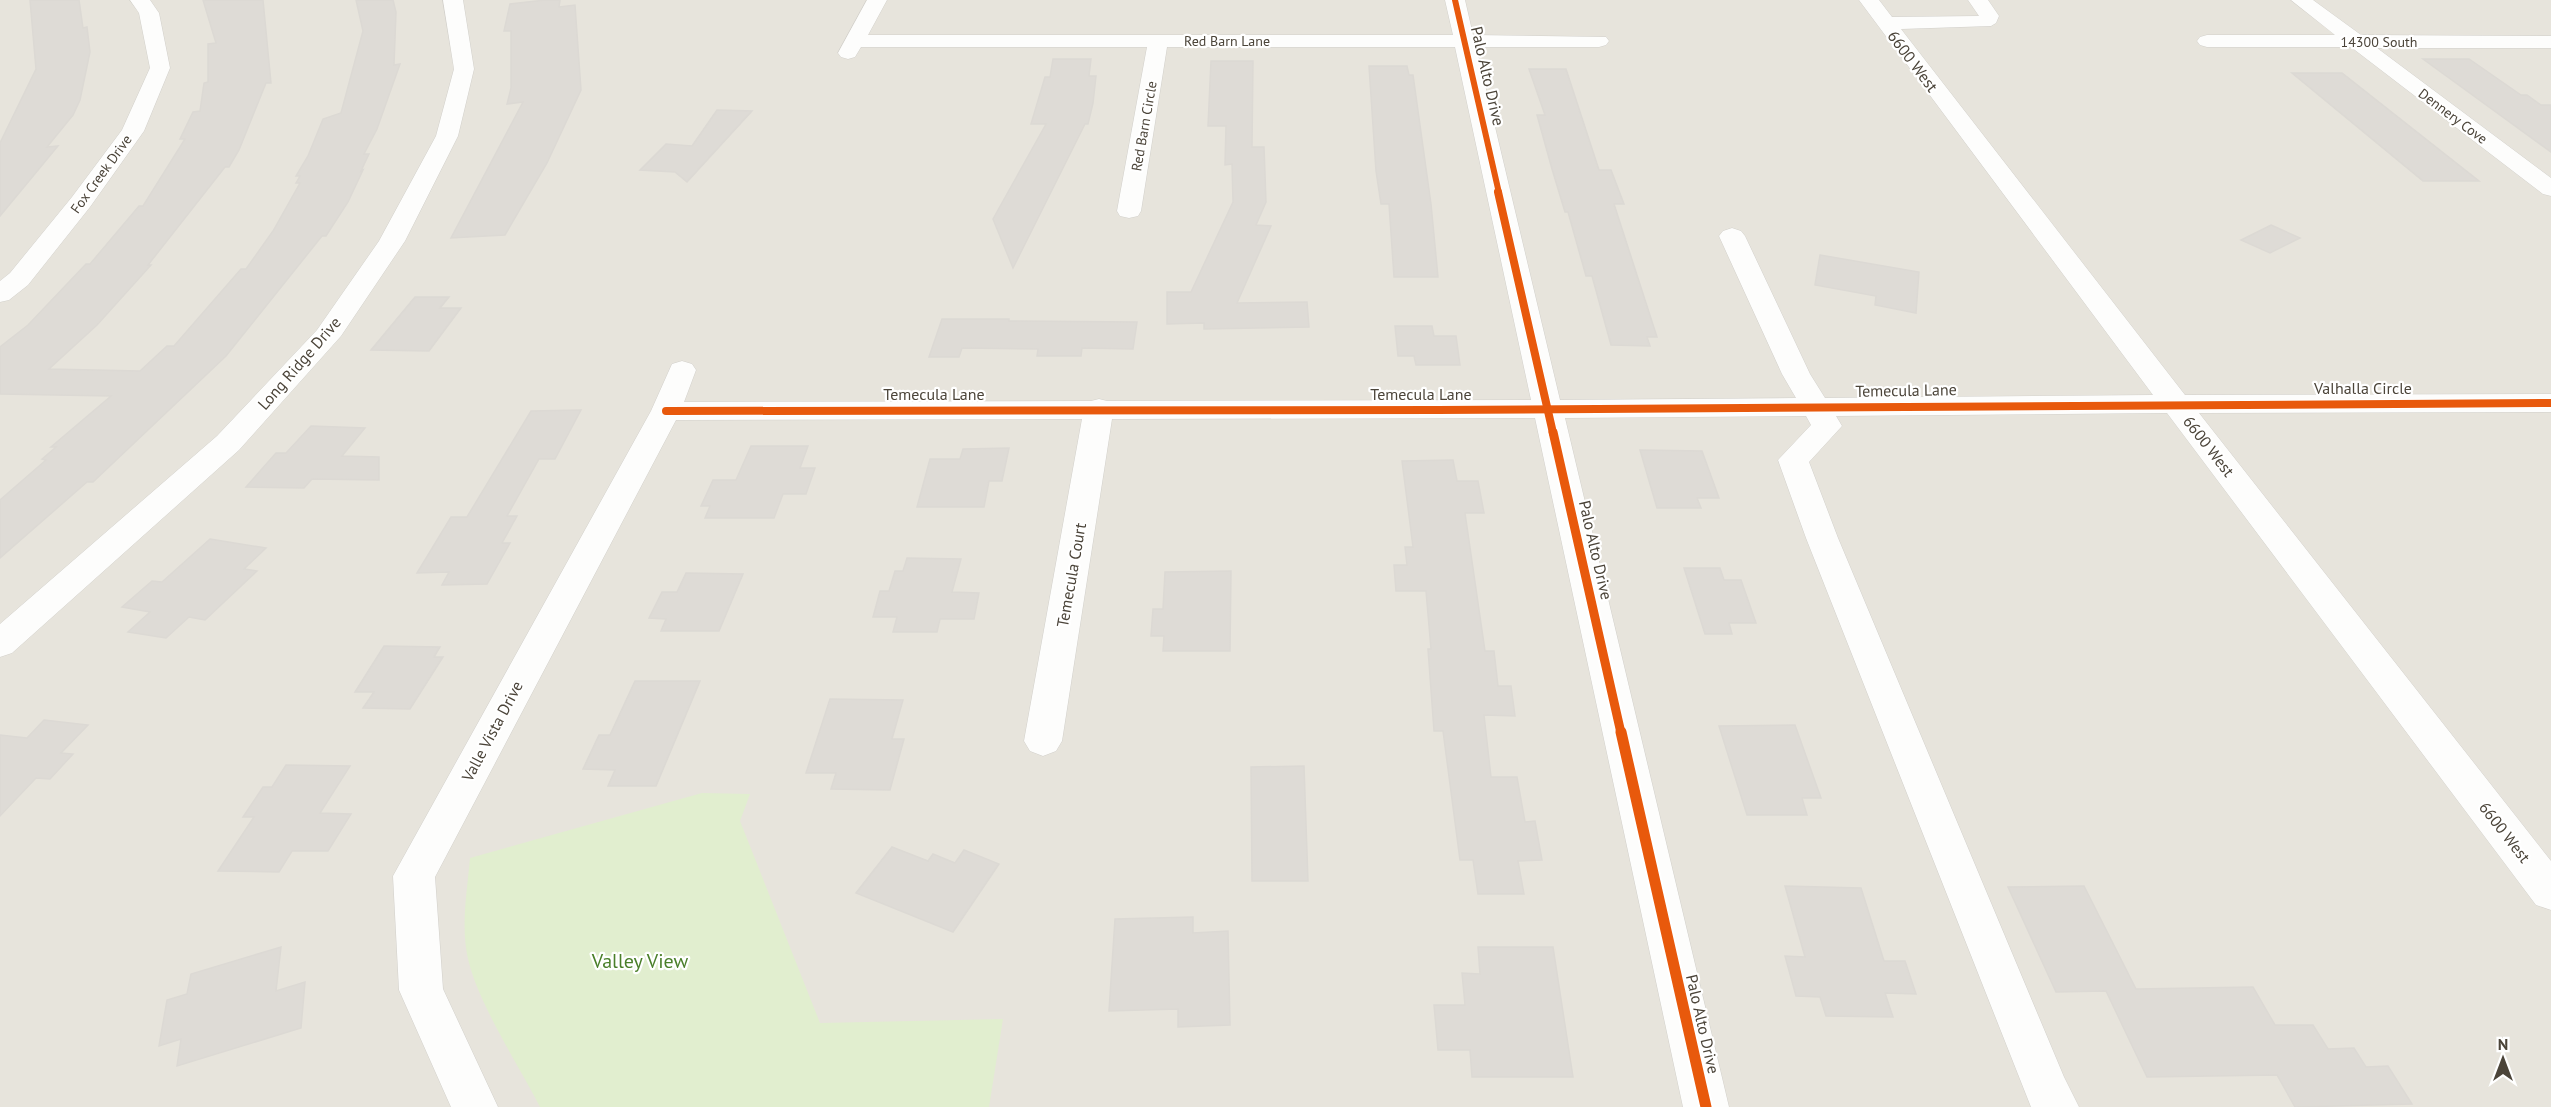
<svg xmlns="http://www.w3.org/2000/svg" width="2551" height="1107" font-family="'PT Sans',sans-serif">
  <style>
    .residential { fill: #e7e4dc }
    .green { fill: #e1eecf }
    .building { fill: #dedbd6; stroke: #dcd9d4; stroke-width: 1.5 }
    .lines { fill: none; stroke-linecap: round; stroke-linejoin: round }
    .minor-casing { stroke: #d2d0cb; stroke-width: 1 }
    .minor { fill: #fdfdfc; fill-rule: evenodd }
    .cycleway-far3-casing { stroke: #fff; stroke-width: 8 }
    .cycleway-far2-casing { stroke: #fff; stroke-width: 10 }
    .cycleway-far1-casing { stroke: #fff; stroke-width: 13 }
    .cycleway-casing { stroke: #fff; stroke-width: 15 }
    .cycleway-far3 { stroke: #e8590c; stroke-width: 6 }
    .cycleway-far2 { stroke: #e8590c; stroke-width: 8 }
    .cycleway-far1 { stroke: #e8590c; stroke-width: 9 }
    .cycleway { stroke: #e8590c; stroke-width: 11 }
    .labels { text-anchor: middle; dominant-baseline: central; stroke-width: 4.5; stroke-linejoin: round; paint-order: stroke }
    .far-street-label { font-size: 14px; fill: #4b4439; stroke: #fff }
    .street-label { font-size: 16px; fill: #4b4439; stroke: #fff }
    .near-park-label { font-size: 20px; fill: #4a7f2a; stroke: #fff }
  </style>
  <rect width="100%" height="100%" fill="#f4f2ee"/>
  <rect class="residential" x="0" y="0" width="2551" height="1107"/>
  <path class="green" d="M702,793L750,794L740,821L820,1023L1003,1019L989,1107H540C518,1064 481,1008 469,963C460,929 467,893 470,858Z"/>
  <g class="building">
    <polygon points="30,0 79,0 83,28 87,27 90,52 80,100 73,115 47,147 58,146 0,216 0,143 36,69"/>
    <polygon points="203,0 263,0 271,83 266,83 239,150 229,167 225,167 148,265 151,265 97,325 49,369 140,371 167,346 174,346 241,269 246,269 273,231 300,183 296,183 300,176 296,176 308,156 323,119 341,113 363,31 356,0 393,0 396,12 394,65 400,64 377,129 364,154 369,154 361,171 363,170 348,202 326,236 322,236 226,356 93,482 87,482 0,558 0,500 46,460 42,459 56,447 51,447 111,396 0,394 0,347 28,325 86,264 90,264 139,206 143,206 185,139 180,139 193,112 200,111 204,83 208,82 208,44 216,43"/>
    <polygon points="545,0 560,0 559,7 575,5 581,90 547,163 505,235 451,238 523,102 507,104 511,88 511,31 504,31 510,4"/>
    <polygon points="1053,59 1091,59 1089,76 1096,76 1093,103 1088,124 1085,124 1013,268 993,219 1046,124 1031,124 1045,77 1050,77"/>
    <polygon points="2423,59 2469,59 2521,95 2527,95 2541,105 2551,105 2551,152"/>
    <polygon points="1211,61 1253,61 1252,147 1264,147 1266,202 1256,225 1271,226 1237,303 1307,302 1309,327 1204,329 1204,323 1167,324 1167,292 1191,292 1233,202 1232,164 1225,165 1226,126 1208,126"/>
    <polygon points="1369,66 1407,66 1409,75 1413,75 1431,204 1438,277 1394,277 1389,204 1381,204 1376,171"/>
    <polygon points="1529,69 1566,69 1599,170 1611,170 1624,204 1614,204 1657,337 1647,337 1650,346 1611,345 1592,276 1586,276 1568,212 1565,212 1552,169 1537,115 1545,115"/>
    <polygon points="2292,73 2342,73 2479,181 2423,181"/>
    <polygon points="717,110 752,111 687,182 675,172 640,170 666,144 692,146"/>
    <polygon points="2271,225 2300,238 2270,253 2241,240"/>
    <polygon points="1820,255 1919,272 1916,313 1875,305 1876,296 1815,285"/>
    <polygon points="415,297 449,297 440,308 461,308 429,351 371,350"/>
    <polygon points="942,319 1009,319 1009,321 1137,322 1133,349 1082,348 1081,356 1037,356 1038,349 962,348 959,357 929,357"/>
    <polygon points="1395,326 1432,326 1434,336 1456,336 1460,365 1416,365 1414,356 1398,356"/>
    <polygon points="581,410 555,459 539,459 507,516 517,516 502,543 510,543 487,584 442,585 449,572 417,573 451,517 467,517 531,411"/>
    <polygon points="311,426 365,428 342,456 379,457 379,480 312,479 304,488 246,487 276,453 286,453"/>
    <polygon points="751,446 808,446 800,468 815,468 806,494 783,494 774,518 705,518 710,506 701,506 713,480 736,480"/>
    <polygon points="1009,448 1002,481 989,481 984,507 917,507 930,459 960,459 963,449"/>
    <polygon points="1640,450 1702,451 1719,498 1697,498 1701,508 1657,508"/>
    <polygon points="1453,460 1457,481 1478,481 1484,513 1465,513 1485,651 1494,651 1498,686 1511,686 1515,716 1484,715 1491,777 1517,777 1525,822 1535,821 1542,860 1518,861 1524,894 1478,894 1473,860 1460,860 1443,731 1434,731 1428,649 1431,649 1426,591 1396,591 1394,565 1407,565 1405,547 1413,547 1402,461"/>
    <polygon points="210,539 266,548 244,569 257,571 205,620 189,617 166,638 128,632 150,612 122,607 152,581 162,582"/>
    <polygon points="907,558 961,559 952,592 979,593 974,619 940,619 937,632 893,632 897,617 873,617 880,591 889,591 895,571 903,571"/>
    <polygon points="1684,568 1720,568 1724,580 1741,580 1756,623 1729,623 1732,634 1705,634"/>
    <polygon points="1231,571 1230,651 1163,651 1164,636 1151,636 1153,609 1163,609 1165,572"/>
    <polygon points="686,573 743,574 719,631 661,631 666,619 649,618 662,592 677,592"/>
    <polygon points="384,646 440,647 434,657 443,657 410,709 363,708 374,692 355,692"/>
    <polygon points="635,681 700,681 656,786 608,786 615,770 583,769 599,735 610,735"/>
    <polygon points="830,699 903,700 892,739 904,739 890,790 831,789 836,773 806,773"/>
    <polygon points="44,720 88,725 61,753 73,754 50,779 36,778 0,816 0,735 27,738"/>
    <polygon points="1795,725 1821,798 1802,798 1807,815 1747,815 1719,726"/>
    <polygon points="286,765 350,766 320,813 351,814 328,851 292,851 279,872 218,871 254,817 243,817 263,787 272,787"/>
    <polygon points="1304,766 1308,881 1252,881 1251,767"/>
    <polygon points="892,847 928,861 933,854 955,863 964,850 999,864 953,932 856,893"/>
    <polygon points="1785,886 1861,888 1884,961 1905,961 1916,994 1885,993 1893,1017 1826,1016 1820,997 1796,996 1785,956 1805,957"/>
    <polygon points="2084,886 2136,989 2253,987 2275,1025 2313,1025 2328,1049 2354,1048 2366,1067 2388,1066 2412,1104 2295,1107 2277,1075 2147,1077 2106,991 2056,992 2008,887"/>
    <polygon points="1193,917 1193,933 1228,931 1230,1025 1178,1027 1178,1009 1109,1011 1115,919"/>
    <polygon points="281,947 276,991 305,982 301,1028 177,1066 181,1039 159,1046 167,1000 187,994 191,974"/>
    <polygon points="1478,947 1553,947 1573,1077 1472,1077 1470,1050 1438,1050 1434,1005 1465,1005 1462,973 1480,974"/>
  </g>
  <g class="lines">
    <g class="minor-casing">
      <g id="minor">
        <polygon points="130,0 150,0 159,13 170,68 144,131 90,207 28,285 9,300 0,302 0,281 10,273 72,197 122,130 150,68 139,13"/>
        <polygon points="443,0 463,0 474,69 458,136 405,241 341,336 239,450 12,653 0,657 0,624 217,436 317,330 379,241 436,136 454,69"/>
        <polygon points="867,0 887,0 868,35 1453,35 1445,0 1465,0 1473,35 1606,37 1609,41 1606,45 1599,47 1476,47 1560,400 1796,398 1782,374 1719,236 1723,231 1732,228 1741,231 1745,236 1810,374 1825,398 2153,395 1859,0 1879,0 1892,17 1979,16 1968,0 1988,0 1999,16 1996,23 1991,26 1901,29 2185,395 2551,394 2551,412 2199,413 2551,861 2551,910 2536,905 2167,413 1836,416 1842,426 1809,462 1838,538 2064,1077 2079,1107 2031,1107 1806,538 1778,460 1811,425 1806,416 1565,418 1729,1107 1683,1107 1535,418 1112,419 1062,741 1056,751 1043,756 1030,751 1024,741 1082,419 676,420 435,877 443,989 498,1107 451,1107 399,990 393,876 651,411 672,364 682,361 692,364 696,370 684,402 1091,401 1099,399 1107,401 1531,400 1455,47 1167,47 1141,211 1138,216 1129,218 1120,216 1117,211 1147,47 861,47 855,57 848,59 841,57 838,53"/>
        <polygon points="2291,0 2313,0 2361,35 2551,36 2551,48 2377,48 2551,178 2551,196 2543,194 2351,47 2207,47 2200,45 2197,41 2200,37 2207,35 2335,35"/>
      </g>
    </g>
    <use href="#minor" class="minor"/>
    <g class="cycleway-far3-casing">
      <polyline id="cycleway-far3" points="1455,0 1499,193"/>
    </g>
    <g class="cycleway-far2-casing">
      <g id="cycleway-far2">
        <polyline points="1498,192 1553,433"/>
        <polyline points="666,411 1437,410 2551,403"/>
      </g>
    </g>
    <g class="cycleway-far1-casing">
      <polyline id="cycleway-far1" points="1553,432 1621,733"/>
    </g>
    <g class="cycleway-casing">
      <polyline id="cycleway" points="1621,732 1706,1107"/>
    </g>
    <use href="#cycleway-far3" class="cycleway-far3"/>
    <use href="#cycleway-far2" class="cycleway-far2"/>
    <use href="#cycleway-far1" class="cycleway-far1"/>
    <use href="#cycleway" class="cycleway"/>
  </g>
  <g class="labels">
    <g class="far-street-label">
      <text x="1227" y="41">Red Barn Lane</text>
      <text x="2379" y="42">14300 South</text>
      <text transform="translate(2453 116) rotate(37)">Dennery Cove</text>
      <text transform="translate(1144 126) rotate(-80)">Red Barn Circle</text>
      <text transform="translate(101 174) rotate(-54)">Fox Creek Drive</text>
    </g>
    <g class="street-label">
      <text transform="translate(1913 61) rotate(53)">6600 West</text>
      <text transform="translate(1488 76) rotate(77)">Palo Alto Drive</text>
      <text transform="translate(299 363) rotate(-49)">Long Ridge Drive</text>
      <text x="2363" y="388">Valhalla Circle</text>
      <text transform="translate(1906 390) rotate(-1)">Temecula Lane</text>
      <text x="934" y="394">Temecula Lane</text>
      <text x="1421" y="394">Temecula Lane</text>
      <text transform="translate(2209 446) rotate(52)">6600 West</text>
      <text transform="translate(1596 550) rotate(77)">Palo Alto Drive</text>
      <text transform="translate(1071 575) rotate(-80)">Temecula Court</text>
      <text transform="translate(492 731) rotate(-62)">Valle Vista Drive</text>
      <text transform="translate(2505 832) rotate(52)">6600 West</text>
      <text transform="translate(1703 1024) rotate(77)">Palo Alto Drive</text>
    </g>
    <g class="near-park-label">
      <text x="640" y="961">Valley View</text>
    </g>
  </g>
  <g transform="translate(2503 1059)" stroke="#ffffff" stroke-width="4.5" paint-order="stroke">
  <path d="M0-4.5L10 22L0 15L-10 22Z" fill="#4b4439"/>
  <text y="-9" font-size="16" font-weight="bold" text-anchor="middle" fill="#4b4439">N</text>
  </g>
</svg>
